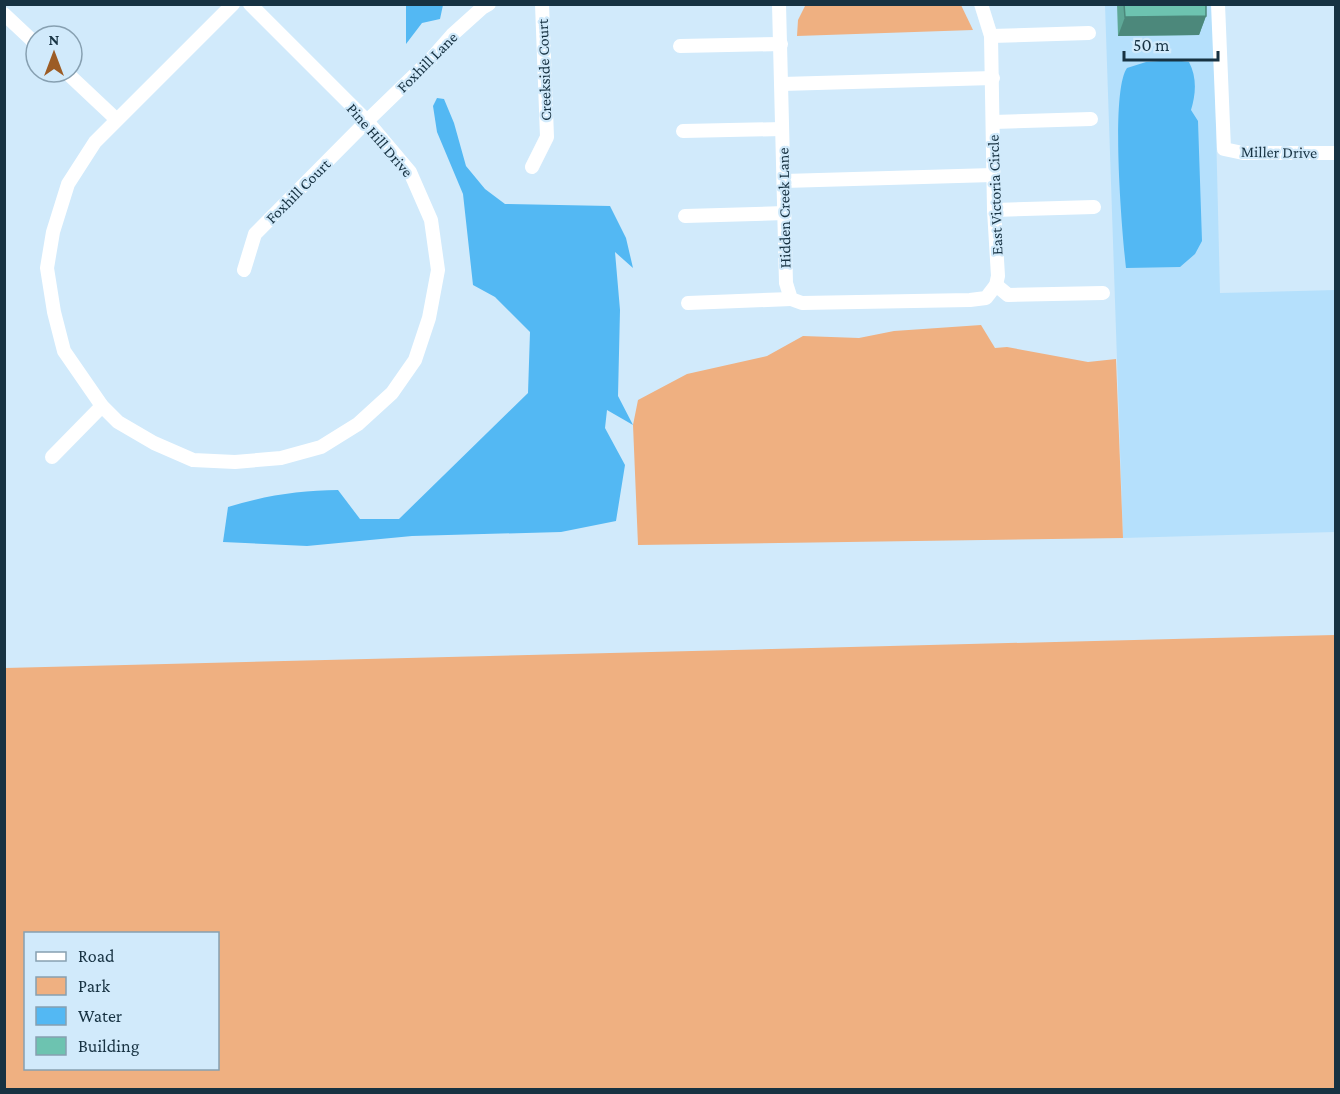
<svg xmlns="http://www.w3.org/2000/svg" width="1340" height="1094" font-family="'Crimson Pro',serif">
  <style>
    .built { fill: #b5e0fc }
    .green { fill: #efb081; fill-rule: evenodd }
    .water { fill: #53b8f3 }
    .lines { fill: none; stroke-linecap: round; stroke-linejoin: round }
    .minor { stroke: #fff; stroke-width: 14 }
    .wall { fill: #5ea897 }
    .shaded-wall { fill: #4c887b }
    .building { fill: #6dc3b0; stroke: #4c887b; stroke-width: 1.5 }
    .labels { text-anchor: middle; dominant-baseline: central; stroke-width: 4.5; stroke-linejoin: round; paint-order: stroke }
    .street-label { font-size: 16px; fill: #173242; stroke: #d1eafb }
  </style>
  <rect width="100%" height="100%" fill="#d1eafb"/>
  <polygon class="built" points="1105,5 1213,5 1220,293 1335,290 1335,532 1123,538"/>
  <g class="green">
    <polygon points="806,4 961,5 973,30 797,36 798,20"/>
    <polygon points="981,325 995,348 1007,347 1088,362 1116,359 1123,538 638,545 633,425 638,400 687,374 767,356 803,336 859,338 894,331"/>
    <path d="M1335,635V1089H5V668ZM26,934H218V1068H26Z"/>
  </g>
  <g class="water">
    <polygon points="406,5 443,5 440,19 422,23 406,44"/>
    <path d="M1174,60L1189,62C1197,77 1196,94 1191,110L1198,121L1202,241L1195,254L1180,267L1126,268C1122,233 1110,92 1127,68L1146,62Z"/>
    <path d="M437,98L444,99L454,123L466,166L485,189L505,204L610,206L626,238L633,268L615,252L620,310L618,396L633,425L607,410L605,428L625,465L616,521L561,532L412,536L307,546L223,542L228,507C263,496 301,490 338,490L360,519H399L528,393L530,332L495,297L473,285L463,194L437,132L433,106Z"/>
  </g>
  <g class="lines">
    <g class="minor">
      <polyline points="233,4 95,142 68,184 53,232 47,268 54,312 64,351 102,406 118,422 154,443 193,460 235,462 281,458 321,447 358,424 392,393 415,360 429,318 438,270 431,220 410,172 367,121 250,4"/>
      <polyline points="779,4 786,283 791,299 802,303 970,300 986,298 996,285 998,276 994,210 991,36 981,4"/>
      <polyline points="1218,4 1224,149 1243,153 1336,153"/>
      <polyline points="4,14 36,44"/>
      <polyline points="991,36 1089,33"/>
      <polyline points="680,46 781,44"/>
      <polyline points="66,72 116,119"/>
      <polyline points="782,84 993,78"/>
      <polyline points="993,122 1091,119"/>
      <polyline points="683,131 782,129"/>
      <polyline points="532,167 547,137 542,4"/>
      <polyline points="784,181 993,175"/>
      <polyline points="994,210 1094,207"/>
      <polyline points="685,216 785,213"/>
      <polyline points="244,270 255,234 367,121 430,60 452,35 482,8 489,4"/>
      <polyline points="996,285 1008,295 1103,293"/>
      <polyline points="688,303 791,299"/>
      <polyline points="52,457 102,406"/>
    </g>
  </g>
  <polygon class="wall" points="1117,4 1206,4 1206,16 1199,35 1118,36"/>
  <polygon class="shaded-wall" points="1206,16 1199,35 1118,36 1125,17"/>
  <polygon class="building" points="1124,4 1206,4 1206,16 1125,17"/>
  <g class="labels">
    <g class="street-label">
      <text transform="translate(427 62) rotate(-45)">Foxhill Lane</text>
      <text transform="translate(544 70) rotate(-92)">Creekside Court</text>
      <text transform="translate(380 140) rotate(49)">Pine Hill Drive</text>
      <text transform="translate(1279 152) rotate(1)">Miller Drive</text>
      <text transform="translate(298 191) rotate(-45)">Foxhill Court</text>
      <text transform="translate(995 195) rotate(-92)">East Victoria Circle</text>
      <text transform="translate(784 208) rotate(-91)">Hidden Creek Lane</text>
    </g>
  </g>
  <rect width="1340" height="1094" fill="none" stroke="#173242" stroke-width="12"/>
  <rect x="24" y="932" width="195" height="138" fill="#d1eafb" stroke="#87a0b1" stroke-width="1.5"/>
  <rect x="36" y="952" width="30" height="9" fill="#ffffff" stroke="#87a0b1" stroke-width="1.5"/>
  <text x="78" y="962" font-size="18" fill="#173242">Road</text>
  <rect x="36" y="977" width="30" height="18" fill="#efb081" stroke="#87a0b1" stroke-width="1.5"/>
  <text x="78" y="992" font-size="18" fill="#173242">Park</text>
  <rect x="36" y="1007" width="30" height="18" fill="#53b8f3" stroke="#87a0b1" stroke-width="1.5"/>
  <text x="78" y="1022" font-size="18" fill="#173242">Water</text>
  <rect x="36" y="1037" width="30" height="18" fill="#6dc3b0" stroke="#87a0b1" stroke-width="1.5"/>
  <text x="78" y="1052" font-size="18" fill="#173242">Building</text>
  <g transform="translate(54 54)"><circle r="28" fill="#d1eafb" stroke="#87a0b1" stroke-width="1.5"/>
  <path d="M0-4.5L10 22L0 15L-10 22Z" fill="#9c5c25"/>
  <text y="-9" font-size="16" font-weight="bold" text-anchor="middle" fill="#173242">N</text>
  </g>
  <path d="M1124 51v9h94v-9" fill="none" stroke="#173242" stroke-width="3"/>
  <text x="1133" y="51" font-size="18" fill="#173242" stroke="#d1eafb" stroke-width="4.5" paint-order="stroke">50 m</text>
</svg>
